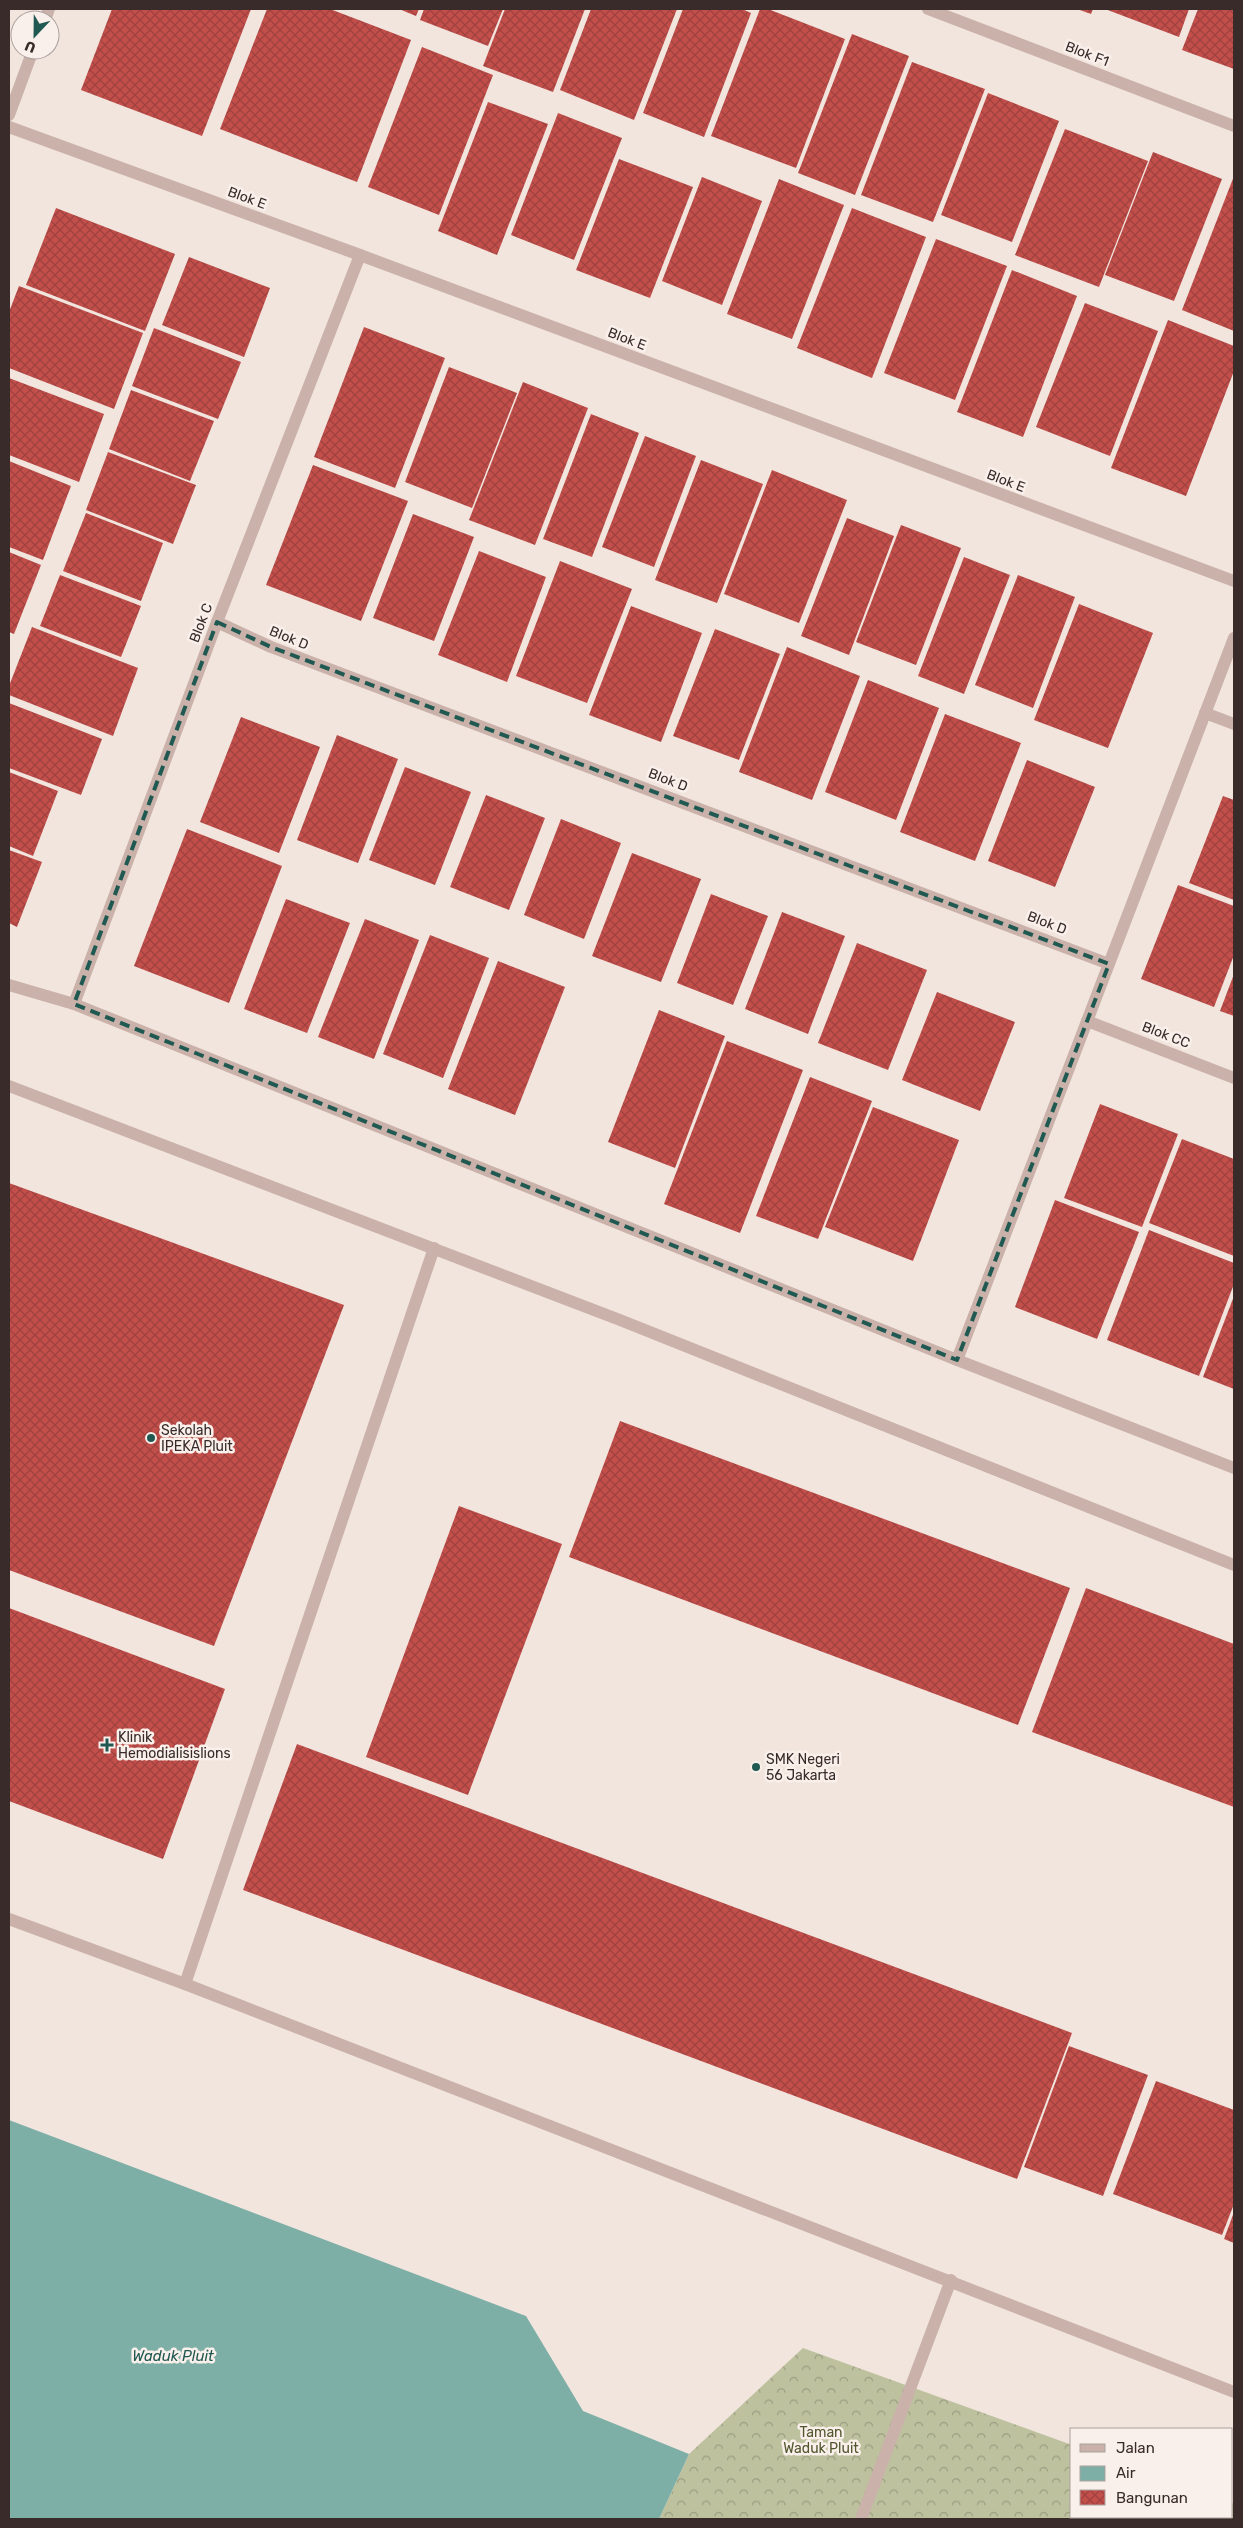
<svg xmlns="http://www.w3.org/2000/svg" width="1243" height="2528" font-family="Rubik,sans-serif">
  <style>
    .forest { fill: url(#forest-crowns) }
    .water { fill: #7eafa7 }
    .building { fill: url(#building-cross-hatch) }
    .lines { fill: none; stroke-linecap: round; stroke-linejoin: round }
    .service { stroke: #cab2aa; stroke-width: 12 }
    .minor { stroke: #cab2aa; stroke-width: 12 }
    .marked { fill: none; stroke: #205951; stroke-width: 4; stroke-dasharray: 10 6; stroke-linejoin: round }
    .poi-dot { fill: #205951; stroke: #faf0eb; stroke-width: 2 }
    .labels { text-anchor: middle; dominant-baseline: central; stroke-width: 5; stroke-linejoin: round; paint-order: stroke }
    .street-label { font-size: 14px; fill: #382b2a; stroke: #faf0eb }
    .poi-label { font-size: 14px; fill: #382b2a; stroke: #faf0eb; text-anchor: start }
    .park-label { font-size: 14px; fill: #50562e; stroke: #faf0eb }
    .water-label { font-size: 15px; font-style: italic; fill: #205951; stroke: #faf0eb }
  </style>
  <defs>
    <pattern id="forest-crowns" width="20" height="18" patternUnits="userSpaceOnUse" patternTransform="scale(1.25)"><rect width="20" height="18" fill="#bdc19e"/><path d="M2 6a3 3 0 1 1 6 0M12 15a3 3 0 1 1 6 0" fill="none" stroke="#9b9d81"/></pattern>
    <pattern id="building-cross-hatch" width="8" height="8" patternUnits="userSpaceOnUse" patternTransform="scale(1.25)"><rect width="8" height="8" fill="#c34f4b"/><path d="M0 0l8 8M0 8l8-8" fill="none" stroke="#9f423f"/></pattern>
  </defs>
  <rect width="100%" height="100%" fill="#f2e5de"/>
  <polygon class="forest" points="803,2348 1072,2445 1072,2517 1232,2517 1232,2503 1234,2504 1234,2519 659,2519 689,2454"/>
  <polygon class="water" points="9,2120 526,2316 583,2411 689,2454 659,2519 9,2519"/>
  <g class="building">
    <polygon points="112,9 251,9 202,136 81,90"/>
    <polygon points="267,9 330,9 411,40 357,182 220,129"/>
    <polygon points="399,9 419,9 416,16"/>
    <polygon points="424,9 503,9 488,46 420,20"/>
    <polygon points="505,9 585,9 553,92 483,66"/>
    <polygon points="591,9 677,9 634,120 560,90"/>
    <polygon points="683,9 742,9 751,13 704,137 643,113"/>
    <polygon points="760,9 768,9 845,39 796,168 711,136"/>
    <polygon points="1077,9 1093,9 1091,14"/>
    <polygon points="1105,9 1189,9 1179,37"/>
    <polygon points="1198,9 1234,9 1234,69 1182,50"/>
    <polygon points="852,34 909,56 855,195 798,173"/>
    <polygon points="422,47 493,75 439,215 368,187"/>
    <polygon points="912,62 985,89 933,222 861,195"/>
    <polygon points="988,93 1059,121 1012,242 941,215"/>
    <polygon points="488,102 548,124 497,255 438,231"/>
    <polygon points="558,113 622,138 574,260 511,235"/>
    <polygon points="1065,129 1148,161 1099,287 1015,255"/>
    <polygon points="1153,152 1222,179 1174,301 1105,275"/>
    <polygon points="619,159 693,187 650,298 576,270"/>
    <polygon points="1234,176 1234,331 1182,310"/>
    <polygon points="702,177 762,201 722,305 662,281"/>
    <polygon points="779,179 844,205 792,339 727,314"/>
    <polygon points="56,208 175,254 145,331 26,285"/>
    <polygon points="852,208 926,237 872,378 797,348"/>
    <polygon points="936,239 1007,266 955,400 884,373"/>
    <polygon points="189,257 270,288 244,357 162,325"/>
    <polygon points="1012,270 1077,296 1023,437 957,412"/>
    <polygon points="19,286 143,333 114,409 9,368 9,312"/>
    <polygon points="1085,303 1158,331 1110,456 1036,427"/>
    <polygon points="1168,320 1234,346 1234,371 1186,496 1111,468"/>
    <polygon points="364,327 445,358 395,488 314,457"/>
    <polygon points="154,328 241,362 218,419 132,386"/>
    <polygon points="449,367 517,393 472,508 405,482"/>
    <polygon points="9,378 104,414 79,482 9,455"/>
    <polygon points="523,382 588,408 535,545 469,520"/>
    <polygon points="131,390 214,421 190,481 109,449"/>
    <polygon points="591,414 639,433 592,557 543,539"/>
    <polygon points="645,436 696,456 654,567 602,547"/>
    <polygon points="108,452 196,485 173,544 86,510"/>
    <polygon points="701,460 763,484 717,603 655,580"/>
    <polygon points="9,461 71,486 43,560 9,547"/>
    <polygon points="313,465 408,501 361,621 266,585"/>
    <polygon points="772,470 847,500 799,623 724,594"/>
    <polygon points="86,513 163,543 141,601 63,571"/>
    <polygon points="413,514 474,537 434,641 373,618"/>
    <polygon points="847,518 894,536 849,655 801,636"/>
    <polygon points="901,525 961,548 916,665 856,642"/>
    <polygon points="479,551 546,577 507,682 438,655"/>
    <polygon points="9,552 41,565 14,634 9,632"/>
    <polygon points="964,557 1010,575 964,694 918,676"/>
    <polygon points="560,561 632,589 587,703 516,676"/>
    <polygon points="60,575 141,606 121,657 40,626"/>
    <polygon points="1018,575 1075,597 1033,708 975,685"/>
    <polygon points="1079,604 1153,633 1108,748 1034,720"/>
    <polygon points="631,606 702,633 661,742 589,715"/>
    <polygon points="32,627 138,668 113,736 9,695 9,686"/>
    <polygon points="715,629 780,654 739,760 673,736"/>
    <polygon points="787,647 860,676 812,800 739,772"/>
    <polygon points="868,680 939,708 896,820 825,792"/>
    <polygon points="9,703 102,739 81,795 9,768"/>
    <polygon points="945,714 1021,743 975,861 900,832"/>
    <polygon points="241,717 320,747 279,853 200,822"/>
    <polygon points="337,735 398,759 358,863 297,840"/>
    <polygon points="1027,760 1095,787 1055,887 988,861"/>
    <polygon points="405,767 471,792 435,885 369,860"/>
    <polygon points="9,772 58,791 33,856 9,846"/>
    <polygon points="486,795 545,818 509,910 450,887"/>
    <polygon points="1223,796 1234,800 1234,900 1189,883"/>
    <polygon points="561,819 621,843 584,939 524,915"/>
    <polygon points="187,829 282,866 229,1003 134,966"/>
    <polygon points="9,850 42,862 17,927 9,923"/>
    <polygon points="632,853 701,879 661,982 592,956"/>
    <polygon points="1178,885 1234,906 1234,955 1214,1007 1141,979"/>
    <polygon points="711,894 768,916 733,1005 677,983"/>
    <polygon points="286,899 350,923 307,1033 244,1009"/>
    <polygon points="782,912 845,936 808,1034 745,1009"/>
    <polygon points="365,919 419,940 374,1059 318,1037"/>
    <polygon points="430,935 489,958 443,1078 383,1054"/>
    <polygon points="857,943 927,970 888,1070 818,1043"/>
    <polygon points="498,961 565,987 515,1115 448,1089"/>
    <polygon points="1234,974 1234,1016 1220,1011"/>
    <polygon points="937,992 1015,1022 980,1111 902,1080"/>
    <polygon points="659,1010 725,1036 675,1168 608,1142"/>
    <polygon points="727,1041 803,1070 740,1233 664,1204"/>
    <polygon points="810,1077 872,1101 818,1239 756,1216"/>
    <polygon points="1100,1104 1178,1134 1142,1227 1064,1198"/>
    <polygon points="873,1107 959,1140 913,1261 825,1227"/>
    <polygon points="1182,1139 1234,1159 1234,1256 1149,1223"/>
    <polygon points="9,1183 344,1305 214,1646 9,1570"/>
    <polygon points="1055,1200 1139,1232 1097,1339 1015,1307"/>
    <polygon points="1149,1230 1234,1263 1234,1284 1199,1376 1107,1340"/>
    <polygon points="1234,1296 1234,1389 1203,1377"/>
    <polygon points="620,1421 1070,1588 1018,1725 569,1557"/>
    <polygon points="459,1506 562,1544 468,1795 366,1757"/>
    <polygon points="1086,1588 1234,1644 1234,1807 1032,1732"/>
    <polygon points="9,1608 225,1689 163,1859 9,1801"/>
    <polygon points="297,1744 1072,2033 1017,2179 243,1890"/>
    <polygon points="1069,2046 1148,2075 1103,2196 1024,2167"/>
    <polygon points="1156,2081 1234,2110 1234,2204 1222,2235 1113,2194"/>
    <polygon points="1234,2212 1234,2243 1224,2239"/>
  </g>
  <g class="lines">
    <polyline class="service" points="861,2519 951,2280"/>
    <g class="minor">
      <polyline points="928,9 1234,126"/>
      <polyline points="45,20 49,9"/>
      <polyline points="9,115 33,50"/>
      <polyline points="9,127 360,255 1234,581"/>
      <polyline points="217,622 271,647 1109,964"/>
      <polyline points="1205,713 1234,724"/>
      <polyline points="9,985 74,1004 957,1360 1234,1468"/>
      <polyline points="74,1004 217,622 360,255"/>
      <polyline points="1087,1021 1234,1078"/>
      <polyline points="9,1086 620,1320 1234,1565"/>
      <polyline points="957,1360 1234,638"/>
      <polyline points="9,1919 185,1984 1234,2392"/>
      <polyline points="185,1984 434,1248"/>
    </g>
  </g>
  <path class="marked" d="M217,622L271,647L1109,964L957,1360L74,1004Z"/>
  <g class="poi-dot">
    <circle cx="151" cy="1438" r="5"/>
    <path d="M104.5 1737.5h5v5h5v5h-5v5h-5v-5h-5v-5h5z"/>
    <circle cx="756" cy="1767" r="5"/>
  </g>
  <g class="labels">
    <g class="street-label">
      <text transform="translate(1087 54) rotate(21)">Blok F1</text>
      <text transform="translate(247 198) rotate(20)">Blok E</text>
      <text transform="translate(627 339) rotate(21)">Blok E</text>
      <text transform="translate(1006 481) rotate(21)">Blok E</text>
      <text transform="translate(201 623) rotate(-69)">Blok C</text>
      <text transform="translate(289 638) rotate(22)">Blok D</text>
      <text transform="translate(668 780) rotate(21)">Blok D</text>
      <text transform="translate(1047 923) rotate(21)">Blok D</text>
      <text transform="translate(1166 1035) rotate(21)">Blok CC</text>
    </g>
    <g class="poi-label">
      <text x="161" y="1430">Sekolah<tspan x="161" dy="16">IPEKA Pluit</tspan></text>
      <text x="118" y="1737">Klinik<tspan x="118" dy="16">Hemodialisislions</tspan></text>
      <text x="766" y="1759">SMK Negeri<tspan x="766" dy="16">56 Jakarta</tspan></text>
    </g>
    <g class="park-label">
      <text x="821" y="2432">Taman<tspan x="821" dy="16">Waduk Pluit</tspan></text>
    </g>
    <g class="water-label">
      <text x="173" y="2356">Waduk Pluit</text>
    </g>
  </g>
  <rect width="1243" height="2528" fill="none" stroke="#382b2a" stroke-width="20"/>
  <rect x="1070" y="2428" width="162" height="90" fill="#faf0eb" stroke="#aca19e"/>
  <rect x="1080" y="2444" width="25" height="8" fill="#cab2aa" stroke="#aca19e"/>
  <text x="1116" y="2453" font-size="15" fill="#382b2a">Jalan</text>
  <rect x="1080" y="2466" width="25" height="15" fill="#7eafa7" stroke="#aca19e"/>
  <text x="1116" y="2478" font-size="15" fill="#382b2a">Air</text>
  <rect x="1080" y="2490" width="25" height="15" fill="url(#building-cross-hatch)" stroke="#aca19e"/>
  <text x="1116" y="2503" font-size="15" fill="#382b2a">Bangunan</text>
  <g transform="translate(35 35) rotate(202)"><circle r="24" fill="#faf0eb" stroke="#aca19e"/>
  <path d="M0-4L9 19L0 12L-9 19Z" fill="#205951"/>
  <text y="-8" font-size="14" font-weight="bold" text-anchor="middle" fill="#382b2a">U</text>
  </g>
</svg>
